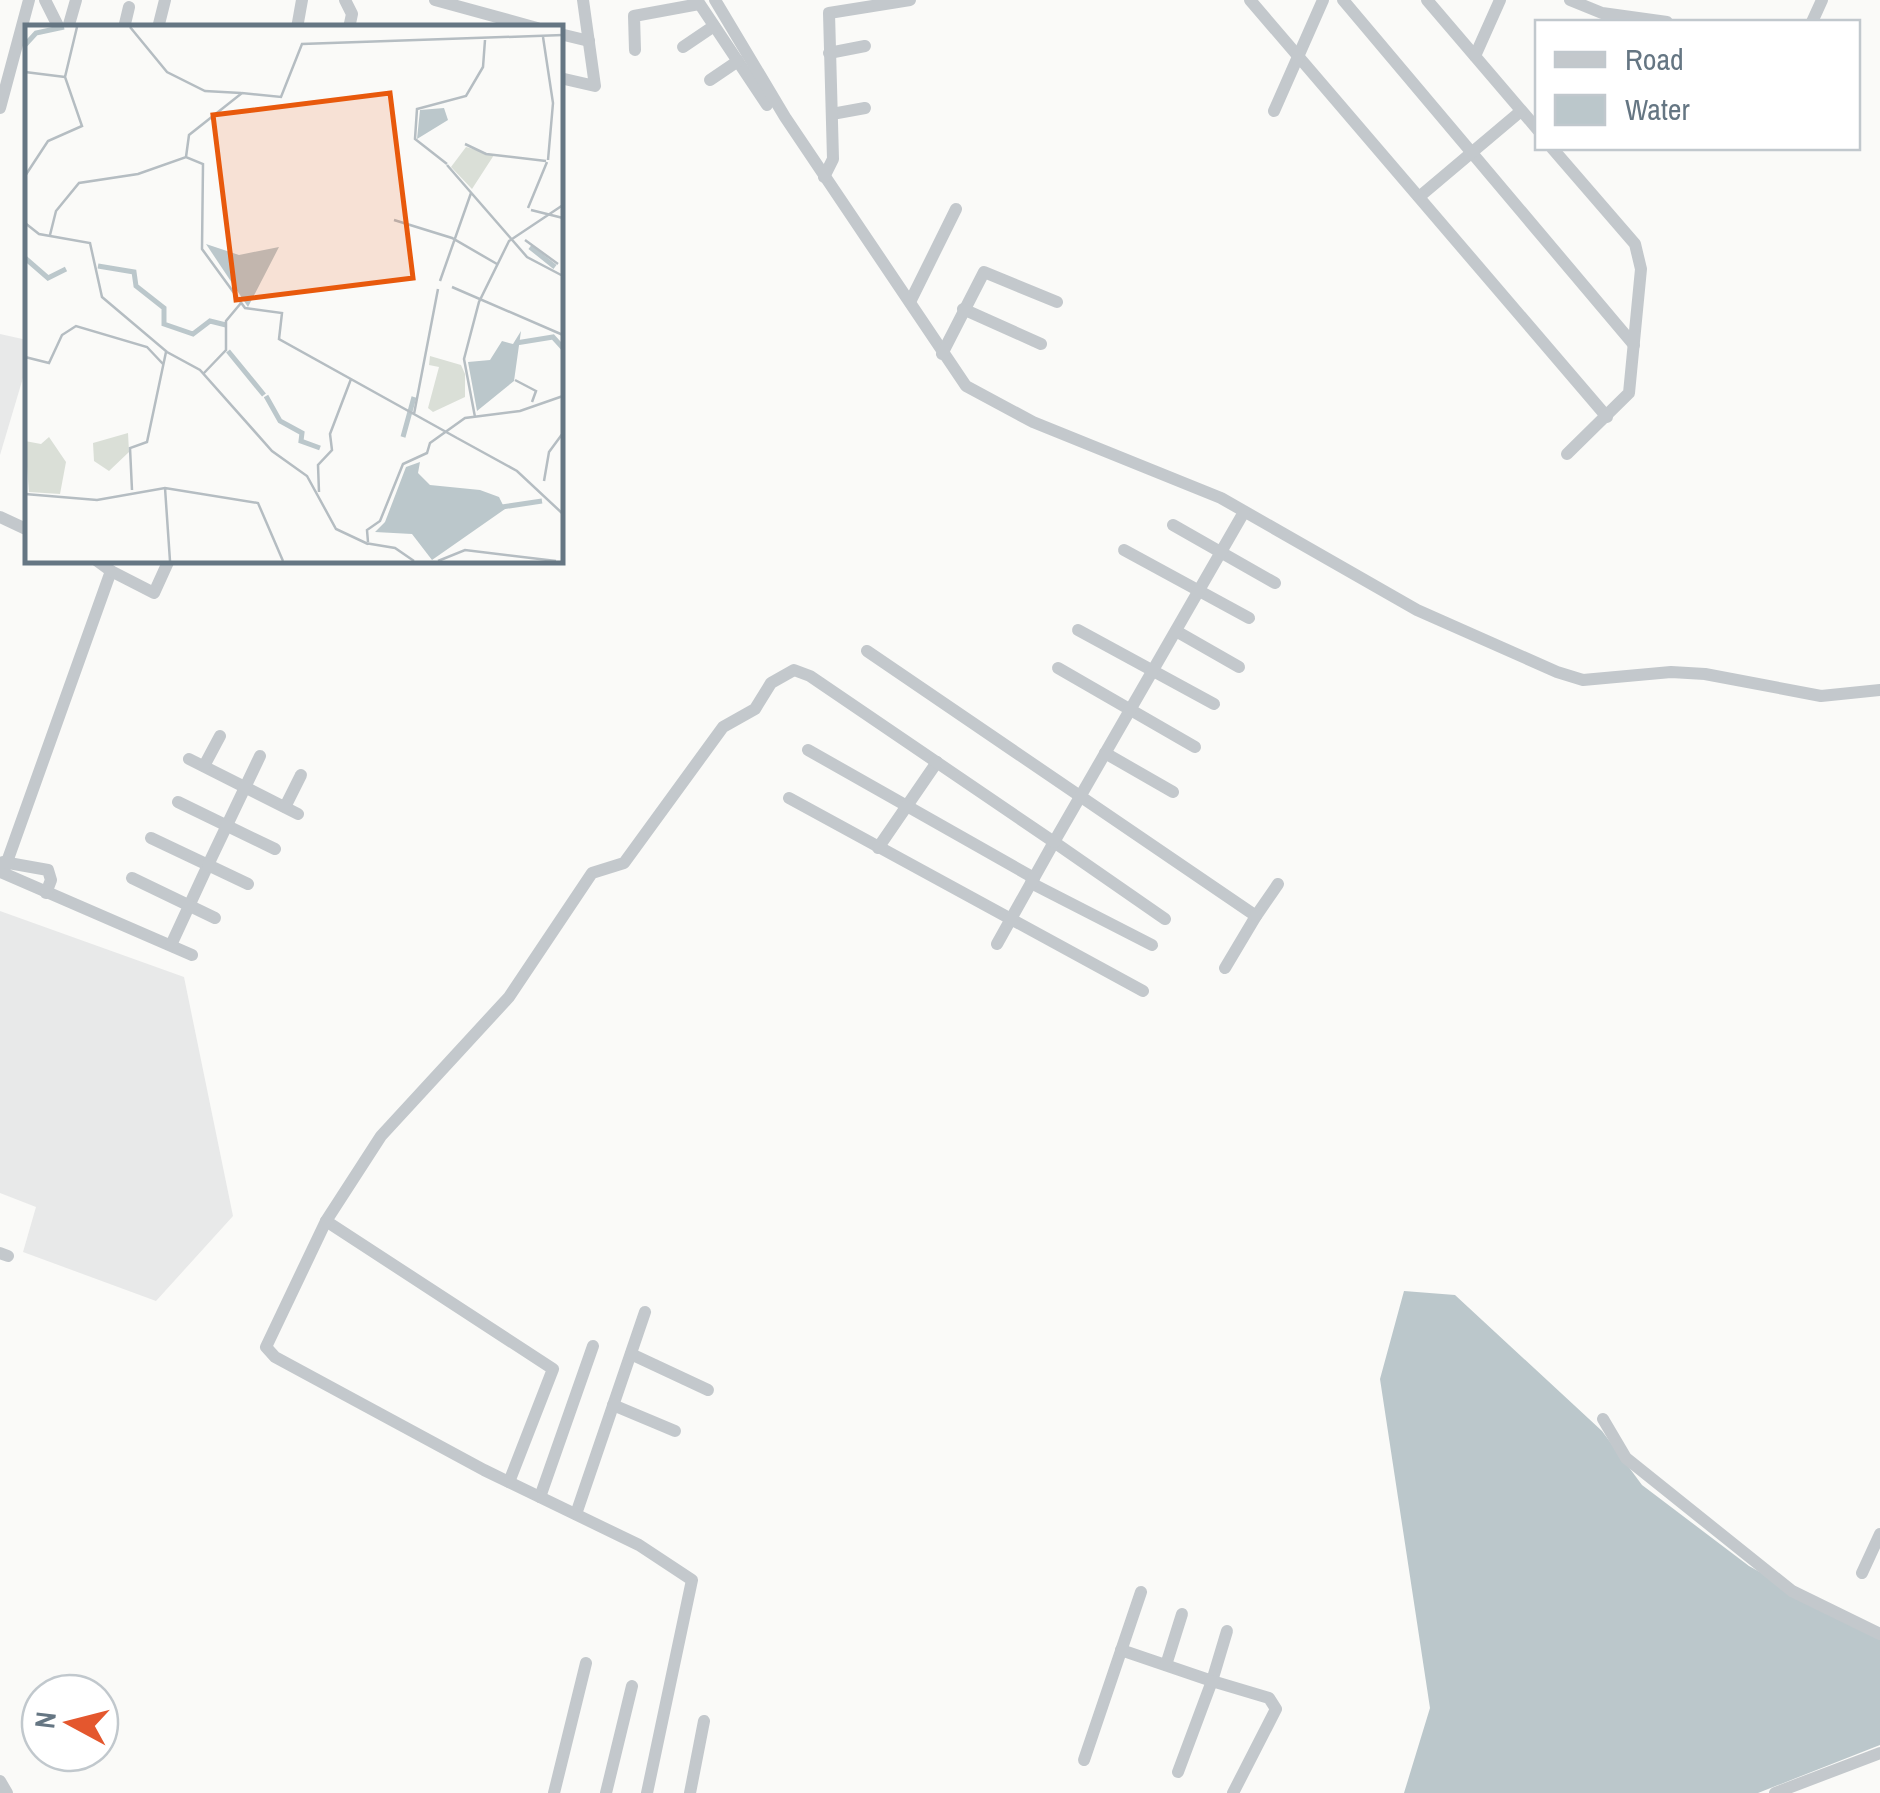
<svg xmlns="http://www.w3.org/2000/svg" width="1880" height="1793" font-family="'Archivo Narrow',sans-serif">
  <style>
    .built { fill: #e8e9e9 }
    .water { fill: #bbc7cb }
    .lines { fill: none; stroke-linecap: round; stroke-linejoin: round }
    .minor { stroke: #c3c8cc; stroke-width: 12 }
    .inset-river { fill: none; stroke: #bbc7cb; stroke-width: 5 }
    .inset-road { fill: none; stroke: #b5bdc2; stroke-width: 2.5 }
    .view { fill: #e8590c; fill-opacity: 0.15; stroke: #e8590c; stroke-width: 5 }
    .inset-edge { fill: none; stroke: #657683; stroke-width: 5 }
  </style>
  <rect width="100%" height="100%" fill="#fafaf8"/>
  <g class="built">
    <polygon points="0,334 27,340 28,361 0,455"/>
    <polygon points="0,911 184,977 233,1216 156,1301 23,1252 36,1207 0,1193"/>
  </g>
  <polygon class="water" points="1404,1291 1455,1295 1602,1431 1642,1485 1749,1566 1880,1639 1880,1745 1758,1793 1404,1793 1430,1708 1380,1379"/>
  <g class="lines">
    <g class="minor">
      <polyline points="45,0 59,28"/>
      <polyline points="345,0 352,14 349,28"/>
      <polyline points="435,0 537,28"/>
      <polyline points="697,0 767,105"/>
      <polyline points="715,0 785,117 966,386 1033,422 1221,498 1417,610 1557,672 1583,680 1671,672 1705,674 1821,696 1880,690"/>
      <polyline points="1250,0 1607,417"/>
      <polyline points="1343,0 1634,345"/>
      <polyline points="1427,0 1538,130"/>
      <polyline points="1570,0 1602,13 1667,22"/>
      <polyline points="1812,22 1822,0"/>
      <polyline points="68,28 76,0"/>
      <polyline points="124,28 129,7"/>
      <polyline points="158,28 165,0"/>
      <polyline points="297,28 302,0"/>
      <polyline points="560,34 589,41"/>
      <polyline points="683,47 714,26"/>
      <polyline points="635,50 634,16 699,4"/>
      <polyline points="829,53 865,46"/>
      <polyline points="1475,56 1500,0"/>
      <polyline points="560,78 595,86 583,0"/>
      <polyline points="710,80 738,61"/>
      <polyline points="0,108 29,0"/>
      <polyline points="1274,111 1323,0"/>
      <polyline points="832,114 865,108"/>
      <polyline points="1552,148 1635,244 1641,269 1629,393 1567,454"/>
      <polyline points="824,177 833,159 829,13 910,0"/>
      <polyline points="1419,197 1521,111"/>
      <polyline points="910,302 956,209"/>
      <polyline points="963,309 1041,344"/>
      <polyline points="942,354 984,272 1057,302"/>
      <polyline points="0,517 28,530"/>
      <polyline points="1173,525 1275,583"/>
      <polyline points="1124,550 1249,618"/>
      <polyline points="96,560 111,571 3,873 192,955"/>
      <polyline points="111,571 154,593 169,560"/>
      <polyline points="1078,630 1214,704"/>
      <polyline points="1176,631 1239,667"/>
      <polyline points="867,651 1256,916 1225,968"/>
      <polyline points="1058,668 1195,747"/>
      <polyline points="808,750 1034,878"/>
      <polyline points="1105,753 1173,792"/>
      <polyline points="189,759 298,814"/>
      <polyline points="204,766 220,736"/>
      <polyline points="789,798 1143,991"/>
      <polyline points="178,802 275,849"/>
      <polyline points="285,807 301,775"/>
      <polyline points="151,838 208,865 171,945"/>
      <polyline points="878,848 937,762"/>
      <polyline points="3,862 48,870 51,880 46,893"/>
      <polyline points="132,878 215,918"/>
      <polyline points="1031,883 1152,945"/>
      <polyline points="248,884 208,865 260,756"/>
      <polyline points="1256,916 1278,884"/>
      <polyline points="997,944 1054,842 1165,919"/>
      <polyline points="326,1221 553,1369 509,1482"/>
      <polyline points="0,1253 8,1256"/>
      <polyline points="631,1354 708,1390"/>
      <polyline points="613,1405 675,1431"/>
      <polyline points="1603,1419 1626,1458 1792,1591 1880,1634"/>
      <polyline points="540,1497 593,1346"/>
      <polyline points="576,1514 645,1312"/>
      <polyline points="1862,1573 1880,1534"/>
      <polyline points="1121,1650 1212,1681 1227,1631"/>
      <polyline points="1166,1665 1182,1614"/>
      <polyline points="1084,1760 1141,1592"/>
      <polyline points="1178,1772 1212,1681 1269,1698 1276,1709 1233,1793"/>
      <polyline points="0,1781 7,1793"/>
      <polyline points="554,1793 586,1663"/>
      <polyline points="606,1793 632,1686"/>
      <polyline points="647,1793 692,1580 639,1545 484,1470 275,1357 266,1347 326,1221 381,1136 509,997 592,873 624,863 723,727 755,709 771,683 794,670 810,676 1054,842 1244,512"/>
      <polyline points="690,1793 704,1721"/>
      <polyline points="1775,1793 1880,1753"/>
    </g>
  </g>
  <g transform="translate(25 25)">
    <rect width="538" height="538" fill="#fafaf8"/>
    <path d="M441,122L469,130L447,164L426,142ZM405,331L436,340L440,349V372L408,387L403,383L414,342L404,340ZM103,408L104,427L84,446L69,436L68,418ZM24,412L41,437L35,469L4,467L0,416L16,419Z" fill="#dadfd7"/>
    <path d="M419,83L423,95L392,114L395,85ZM181,219L214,230L254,222L223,282ZM496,306L489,356L452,386L443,337L465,335L477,316L488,319ZM395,437L393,448L405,460L455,465L474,472L480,484L407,535L387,509L350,507L360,497L381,442Z" fill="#bbc7cb"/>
    <path class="inset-river" d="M0,20L11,8L39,2M505,222L530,242M0,233L23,253L41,244M73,241L109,247L111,261L139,283V299L168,309L185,296L201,300M491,318L528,312L538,323M203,326L239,370M241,371L255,396L277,408L276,416L295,423M378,412L389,372M477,482L517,476"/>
    <path class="inset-road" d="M105,2L142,47L180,66L216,68M518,12L528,78L523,135M0,47L40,52M440,119L461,129L521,136M161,132L164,110L217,68L256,72L277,19L538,10M422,139L390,114L392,84L441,71L458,42L460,15M422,140L502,232L538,251M0,151L23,116L57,101L40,52L52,2M503,183L522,137M506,185L538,193M369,195L427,213L472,239M0,198L14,209L65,218L77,272L142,327L175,345L247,426L282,451L311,504L343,519M25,210L31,186L54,158L113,149L161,132L178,139L177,224L220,283L257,288L254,314L432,413M500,215L533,239M415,256L446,168M427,262L538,310M0,332L24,338L37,310L51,301L122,322L138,339M179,348L201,325V296L216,278M490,355L511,366L507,377M389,389L413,264M450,392L439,334L454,277L484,216L538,180M432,413L492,446L538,489M519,456L524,427L538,408M140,463L145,536M107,465L105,423L122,417L141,327M294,467L293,440L307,425L305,409L326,354M0,469L72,475L140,463L233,478L258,536M343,517L342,505L355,496L378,439L402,428L405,418L440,393L495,386L538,371M340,518L370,523L389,536M413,536L440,525L531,536"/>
    <path class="view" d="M365,68L388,253L211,275L188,90Z"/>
    <rect width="538" height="538" class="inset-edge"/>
  </g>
  <rect x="1535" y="20" width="325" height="130" fill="#ffffff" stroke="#c1c8cd" stroke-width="2.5"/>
  <rect x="1555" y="52" width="50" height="15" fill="#c3c8cc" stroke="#c1c8cd" stroke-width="2.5"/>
  <text x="1625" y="70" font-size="30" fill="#657683">Road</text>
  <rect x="1555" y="95" width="50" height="30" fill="#bbc7cb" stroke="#c1c8cd" stroke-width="2.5"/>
  <text x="1625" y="120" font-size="30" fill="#657683">Water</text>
  <g transform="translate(70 1723) rotate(277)"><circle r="48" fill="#ffffff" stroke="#c1c8cd" stroke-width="2.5"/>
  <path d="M0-8L18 38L0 25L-18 38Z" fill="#e4572e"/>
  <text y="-15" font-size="28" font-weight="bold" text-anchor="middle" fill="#657683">N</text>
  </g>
</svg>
